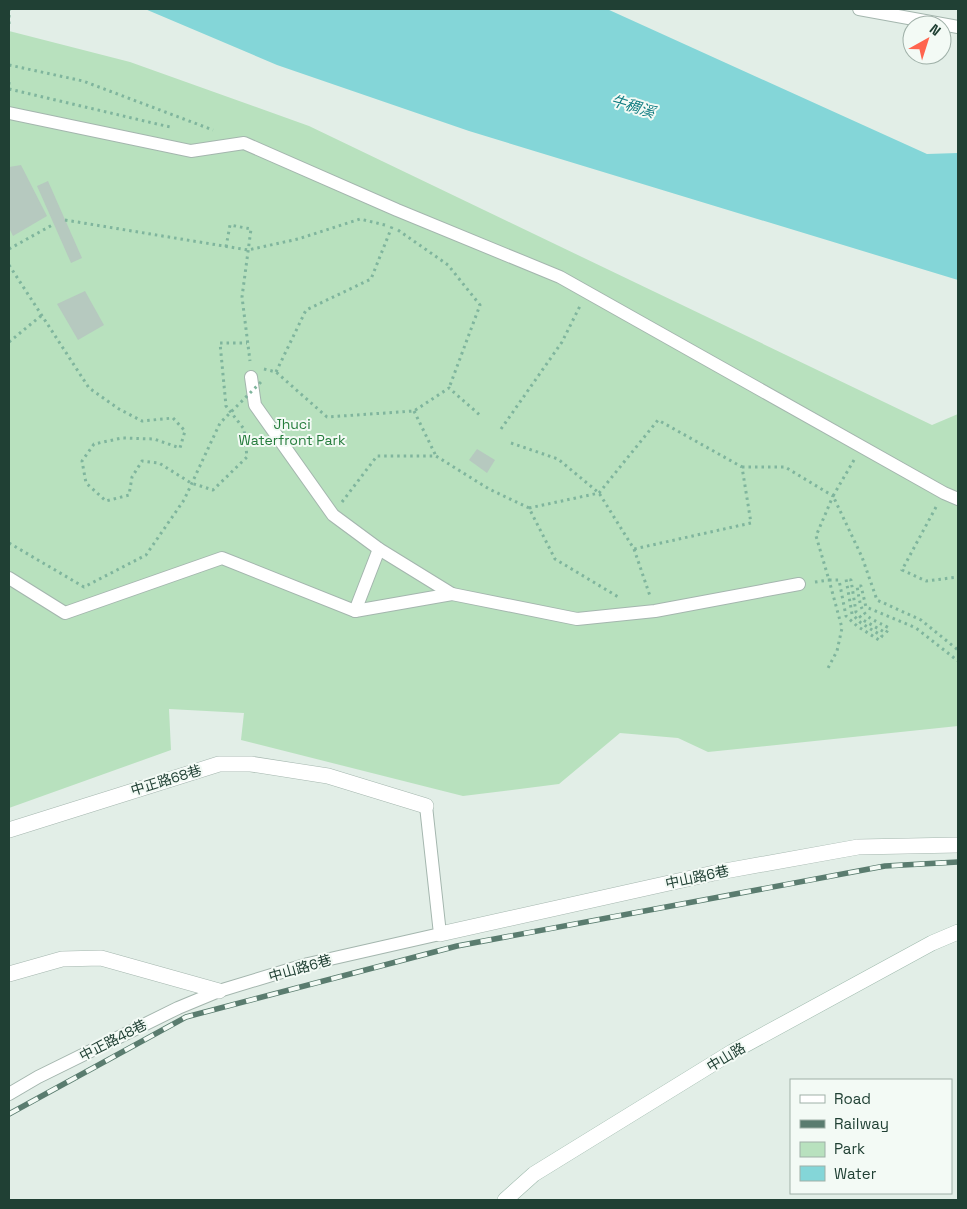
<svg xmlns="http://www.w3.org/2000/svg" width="967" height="1209" font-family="'Space Grotesk','Noto Sans TC',sans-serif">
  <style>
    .green { fill: #b8e1be }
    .water { fill: #84d6d8 }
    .building { fill: #b6c9bf }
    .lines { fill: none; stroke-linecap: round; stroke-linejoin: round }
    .lane-casing { stroke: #a4b6ae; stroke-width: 14 }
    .street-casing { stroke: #a4b6ae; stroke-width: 16 }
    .secondary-casing { stroke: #9fbaad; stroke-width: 16 }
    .path { stroke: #7fb59d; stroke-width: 3; stroke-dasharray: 2.5 4; stroke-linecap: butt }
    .lane { stroke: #fff; stroke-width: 12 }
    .street { stroke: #fff; stroke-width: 15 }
    .secondary { stroke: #fff; stroke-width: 15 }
    .rail-casing { stroke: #5a7c6f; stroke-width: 5.5 }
    .rail { stroke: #f3faf5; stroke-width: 4; stroke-dasharray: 11; stroke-linecap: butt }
    .path-bridge { stroke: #7fb59d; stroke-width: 3; stroke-dasharray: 2.5 4; stroke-linecap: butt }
    .labels { text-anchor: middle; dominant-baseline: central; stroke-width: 4; stroke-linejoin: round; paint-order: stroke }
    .park-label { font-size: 14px; fill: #257c3c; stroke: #f3faf5 }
    .street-label { font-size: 14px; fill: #204034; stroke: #f3faf5 }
    .water-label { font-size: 15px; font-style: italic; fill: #137e83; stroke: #f3faf5 }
  </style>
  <rect width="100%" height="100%" fill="#e2eee7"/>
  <polygon class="green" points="9,31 130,62 309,126 932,425 958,414 958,726 708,752 678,738 620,733 559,784 463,796 241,740 244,713 169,709 171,750 9,808"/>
  <polygon class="water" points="145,9 607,9 927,154 958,153 958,280 469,131 277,65"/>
  <g class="building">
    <polygon points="21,165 47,216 13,236 9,228 9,167"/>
    <polygon points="48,181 82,258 71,263 37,186"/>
    <polygon points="85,291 104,325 78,340 57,304"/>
    <polygon points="477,449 495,460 487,473 469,460"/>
  </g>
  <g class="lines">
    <g class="lane-casing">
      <g id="lane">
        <polyline points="859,9 958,27"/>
        <polyline points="9,113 191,151 244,143 397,210 560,277 944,493 958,499"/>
        <polyline points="251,377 255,405 333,515 379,549 452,594"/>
        <polyline points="9,578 65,613 222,558 355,611 452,594 577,619 655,611 799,584"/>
        <polyline points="355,611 379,549"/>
        <polyline points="9,1094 38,1077 178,1008 219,991 308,964 440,934 426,806"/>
      </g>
    </g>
    <g class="street-casing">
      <g id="street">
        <polyline points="9,830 219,764 251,764 328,776 426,806"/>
        <polyline points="440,934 714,873 858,847 958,845"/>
        <polyline points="9,974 62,959 101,958 219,991"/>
      </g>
    </g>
    <g class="secondary-casing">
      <polyline id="secondary" points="505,1200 534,1174 732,1052 932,943 958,932"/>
    </g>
    <g class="path">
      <polyline points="9,24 9,9"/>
      <polyline points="9,65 83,81 213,130"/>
      <polyline points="9,82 9,93"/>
      <polyline points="9,89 170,127"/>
      <polyline points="65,220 248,250 298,239 360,219 385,225"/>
      <polyline points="398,230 448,265 480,305 449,388"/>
      <polyline points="226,247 230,225 251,229 242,297 250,361"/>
      <polyline points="9,249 54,224"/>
      <polyline points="9,265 89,388 119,409 142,421 173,418 185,431 180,448 154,439 122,438 94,444 82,461 86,483 106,501 129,495 132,477 142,461 159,463 191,483 213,490 247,457 244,429 226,406 220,343 247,343"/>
      <polyline points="9,342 42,315"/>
      <polyline points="264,369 276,372 327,417 414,411 449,388 482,417"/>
      <polyline points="276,372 306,310 371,279 393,224"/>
      <polyline points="414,411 436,456"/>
      <polyline points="501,429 562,342 580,306"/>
      <polyline points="511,443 558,459 599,493 634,549 650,596"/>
      <polyline points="854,460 833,496 862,557 877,600 921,620 958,650"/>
      <path d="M742,467H785L833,496L816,536L829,580H839L846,616L857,626L879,640L882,636L861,623L852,614L846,579L851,580L856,612L863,620L886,633L889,628C862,614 862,617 857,586H861L866,607L916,628L958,661"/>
      <polyline points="342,502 377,456 436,456 489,489 529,508 555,559 620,598"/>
      <polyline points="936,507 902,570 926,581 958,577"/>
      <polyline points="529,508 599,493 658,420 742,467 751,523 634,549"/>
      <polyline points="815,582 829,580 842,628 837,651 827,670"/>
    </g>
    <use href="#lane" class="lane"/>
    <use href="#street" class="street"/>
    <use href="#secondary" class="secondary"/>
    <g class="rail-casing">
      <polyline id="rail" points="9,1114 186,1017 457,946 885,866 958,862"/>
    </g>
    <use href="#rail" class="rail"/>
    <polyline class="path-bridge" points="9,543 84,587 146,555 184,500 220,423 263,380"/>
  </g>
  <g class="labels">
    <g class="park-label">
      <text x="292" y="424">Jhuci<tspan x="292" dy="16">Waterfront Park</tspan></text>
    </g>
    <g class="street-label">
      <text transform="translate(166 780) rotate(-17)">中正路68巷</text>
      <text transform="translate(697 877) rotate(-12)">中山路6巷</text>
      <text transform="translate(300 968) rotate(-16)">中山路6巷</text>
      <text transform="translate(113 1040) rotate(-27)">中正路48巷</text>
      <text transform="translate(726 1057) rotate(-31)">中山路</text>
    </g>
    <g class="water-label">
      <text transform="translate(633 106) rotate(17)">牛稠溪</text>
    </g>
  </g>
  <rect width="967" height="1209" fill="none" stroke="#204034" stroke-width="20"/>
  <rect x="790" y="1079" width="162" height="115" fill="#f3faf5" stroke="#9fb0a8"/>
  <rect x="800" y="1095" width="25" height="8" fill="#ffffff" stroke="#9fb0a8"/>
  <text x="834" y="1104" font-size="15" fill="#204034">Road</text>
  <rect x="800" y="1120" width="25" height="8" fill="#5a7c6f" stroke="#9fb0a8"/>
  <text x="834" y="1129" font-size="15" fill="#204034">Railway</text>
  <rect x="800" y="1142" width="25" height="15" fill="#b8e1be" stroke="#9fb0a8"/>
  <text x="834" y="1154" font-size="15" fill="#204034">Park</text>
  <rect x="800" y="1166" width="25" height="15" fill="#84d6d8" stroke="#9fb0a8"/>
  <text x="834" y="1179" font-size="15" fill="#204034">Water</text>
  <g transform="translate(927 40) rotate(39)"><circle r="24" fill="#f3faf5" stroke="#9fb0a8"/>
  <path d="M0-4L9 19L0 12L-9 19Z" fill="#ff644e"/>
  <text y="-8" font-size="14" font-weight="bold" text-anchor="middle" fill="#204034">N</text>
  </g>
</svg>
